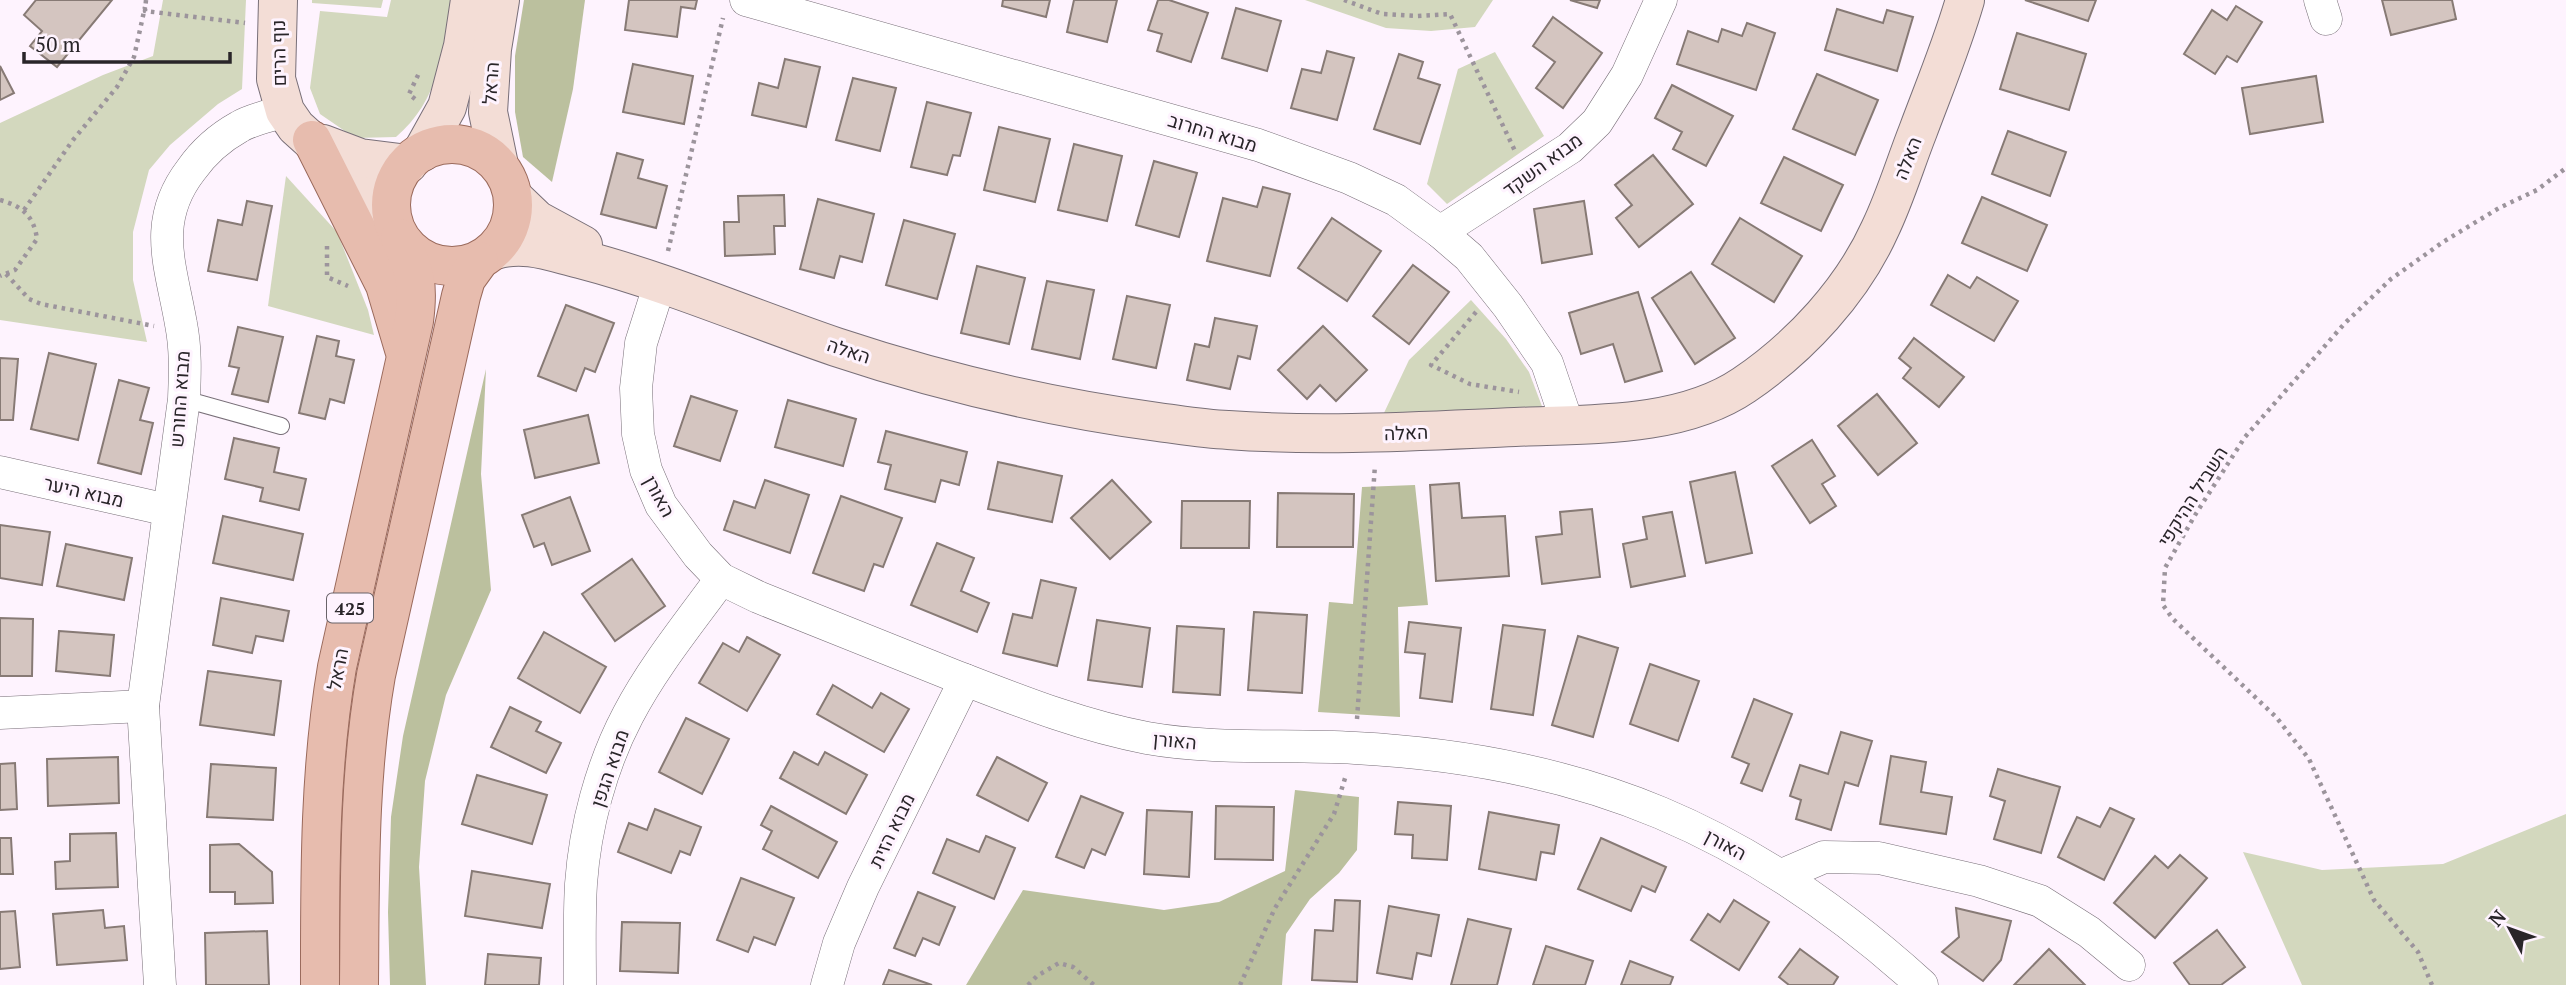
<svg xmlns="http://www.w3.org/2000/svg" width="2566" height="985" font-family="'PT Serif',Heebo,serif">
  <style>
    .green { fill: #d3d8be }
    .forest { fill: #bbc09e }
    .building { fill: #d4c5c0; stroke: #877a75; stroke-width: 2 }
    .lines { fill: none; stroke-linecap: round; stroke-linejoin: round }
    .lane-casing { stroke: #786f78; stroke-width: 18 }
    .street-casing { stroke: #786f78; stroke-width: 33 }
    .secondary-casing { stroke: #786f78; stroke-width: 40 }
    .primary-casing { stroke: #9a6a5c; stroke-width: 40 }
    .path { stroke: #9c949c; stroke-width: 4.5; stroke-dasharray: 3.5 5; stroke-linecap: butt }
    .lane { stroke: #fff; stroke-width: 16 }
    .street { stroke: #fff; stroke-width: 32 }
    .secondary { stroke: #f3ddd6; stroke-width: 38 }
    .primary { stroke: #e7bcae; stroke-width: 38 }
    .labels { text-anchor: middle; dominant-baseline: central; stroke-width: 6; stroke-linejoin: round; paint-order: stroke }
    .shield { fill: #fef3fe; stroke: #696369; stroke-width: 2 }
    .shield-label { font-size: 18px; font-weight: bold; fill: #292529 }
    .street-label { font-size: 19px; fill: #292529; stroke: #fef3fe }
  </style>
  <rect width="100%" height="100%" fill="#fef3fe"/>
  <g class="green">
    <polygon points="163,0 246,0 242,89 218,104 170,145 149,170 133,232 133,280 147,342 0,320 0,123 103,75 153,56"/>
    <polygon points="312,0 383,0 381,8 312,3"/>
    <path d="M391,0H451C442,54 440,99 396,137L355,138L320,114L310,88L320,11L387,17Z"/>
    <polygon points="1305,0 1493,0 1475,27 1431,31 1386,28"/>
    <polygon points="1495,52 1544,136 1447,204 1427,184 1458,69"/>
    <polygon points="286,176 337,232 368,310 374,335 268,306"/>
    <polygon points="1471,300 1506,339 1529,372 1543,409 1383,415 1409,360"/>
    <polygon points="2566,814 2566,985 2302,985 2243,852 2322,870 2443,864"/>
  </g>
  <g class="forest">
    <polygon points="524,0 585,0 573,89 552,182 523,157 515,112 515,56"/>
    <polygon points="486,369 481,474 491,590 446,695 425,781 419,867 426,985 390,985 388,912 391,817 403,736"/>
    <polygon points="1415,485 1428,605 1398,607 1400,717 1318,712 1329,602 1353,604 1362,487"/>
    <polygon points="1295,790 1359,797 1357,850 1339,873 1310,899 1286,934 1282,985 966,985 1023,890 1164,910 1219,902 1285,871"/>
  </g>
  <g class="building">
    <polygon points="36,0 112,0 57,67 30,46 42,31 24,15"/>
    <polygon points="629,0 697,0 695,9 681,7 677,37 625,30"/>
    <polygon points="1003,0 1050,0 1046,17 1002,6"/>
    <polygon points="1074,0 1117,0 1107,42 1067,32"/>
    <polygon points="1158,0 1169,0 1208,13 1191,62 1157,51 1162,34 1148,30"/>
    <polygon points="1570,0 1600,0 1597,8"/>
    <polygon points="2025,0 2096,0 2088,21"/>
    <polygon points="2382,0 2452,0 2456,19 2391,35"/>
    <polygon points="2236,6 2262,22 2237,62 2227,56 2215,74 2184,54 2212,10 2227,20"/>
    <polygon points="1236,8 1281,21 1267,71 1222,58"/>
    <polygon points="1837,9 1883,23 1887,10 1913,17 1897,71 1825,50"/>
    <polygon points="1553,17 1602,53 1563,108 1536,88 1555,62 1533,46"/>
    <polygon points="1747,23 1775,33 1756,90 1677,64 1688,31 1718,42 1722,29 1742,36"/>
    <polygon points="2017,33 2086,54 2069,110 2000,89"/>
    <polygon points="1327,51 1354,58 1337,120 1291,108 1302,69 1321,73"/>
    <polygon points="1399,54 1423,62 1418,78 1440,85 1420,144 1374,129"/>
    <polygon points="785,59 820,67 806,127 752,115 759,83 778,88"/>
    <polygon points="633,64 693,76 684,124 623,112"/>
    <polygon points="0,66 14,93 0,100"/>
    <polygon points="1817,74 1878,100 1855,155 1793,129"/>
    <polygon points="2316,76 2323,122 2250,134 2242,88"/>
    <polygon points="853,78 896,88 880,151 836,140"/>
    <polygon points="1672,85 1733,116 1706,166 1673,149 1682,132 1655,118"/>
    <polygon points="927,102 971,113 960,156 953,155 947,175 911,167"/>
    <polygon points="999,127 1050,139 1035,202 984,190"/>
    <polygon points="2008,131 2066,152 2050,196 1992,174"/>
    <polygon points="1074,144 1122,156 1107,221 1058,210"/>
    <polygon points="617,153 643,160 638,178 667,186 656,228 601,214"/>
    <polygon points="1653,155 1693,204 1639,247 1616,218 1632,205 1615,185"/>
    <polygon points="1784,157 1843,185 1821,231 1761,203"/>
    <polygon points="1154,161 1197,173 1179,237 1136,225"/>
    <polygon points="1263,187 1290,194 1270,276 1207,261 1223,198 1257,207"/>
    <polygon points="784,195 785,226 774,226 775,254 725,256 724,222 739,222 738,196"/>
    <polygon points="1982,197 2047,225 2027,271 1962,243"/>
    <polygon points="818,199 874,214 862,262 840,256 834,278 800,269"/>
    <polygon points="247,201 272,206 257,280 208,271 218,220 242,225"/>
    <polygon points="1584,201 1592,254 1542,263 1534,209"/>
    <polygon points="1332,218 1381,251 1347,301 1298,268"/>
    <polygon points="1740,218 1802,256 1774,302 1712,264"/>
    <polygon points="904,220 955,234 937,299 886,285"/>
    <polygon points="1413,265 1449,292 1409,344 1373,316"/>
    <polygon points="977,266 1025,278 1009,344 961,333"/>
    <polygon points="1691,272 1735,338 1695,364 1652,298"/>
    <polygon points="1948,275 1970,288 1977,277 2018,301 1994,341 1931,305"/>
    <polygon points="1047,281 1094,290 1080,359 1032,349"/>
    <polygon points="1638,292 1662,371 1625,382 1613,344 1581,354 1569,313"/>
    <polygon points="1127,296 1170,305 1156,368 1113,359"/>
    <polygon points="566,305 614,323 595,372 585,368 576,391 538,376"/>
    <polygon points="1215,318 1257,326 1250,359 1238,356 1230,389 1187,380 1195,344 1209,347"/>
    <polygon points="1323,326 1367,370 1336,401 1320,385 1307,399 1278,370"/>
    <polygon points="238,327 283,337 268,402 232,394 239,368 229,366"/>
    <polygon points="317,336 339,341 336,356 354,360 344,403 330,399 325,419 299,413"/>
    <polygon points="1914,338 1964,377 1939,407 1903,378 1911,368 1899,358"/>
    <polygon points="49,353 96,364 78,440 31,429"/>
    <polygon points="0,358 18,359 13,420 0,420"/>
    <polygon points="119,380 149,388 140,420 153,423 141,474 98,463"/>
    <polygon points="1877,394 1917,443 1878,475 1838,426"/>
    <polygon points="691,396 737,411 720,461 674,446"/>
    <polygon points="788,400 856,419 843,466 775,447"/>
    <polygon points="588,415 599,463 535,478 524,430"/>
    <polygon points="886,431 967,452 959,485 941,480 935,502 885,489 891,465 878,462"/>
    <polygon points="234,438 279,448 274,472 306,479 299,510 260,501 263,488 225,479"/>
    <polygon points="1812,440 1835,476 1822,484 1836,506 1810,523 1772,466"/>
    <polygon points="998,462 1062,476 1052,522 988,509"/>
    <polygon points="1735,472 1752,553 1706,563 1690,482"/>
    <polygon points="765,480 809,495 790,553 724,530 734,501 755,508"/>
    <polygon points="1112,480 1151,522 1110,559 1071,518"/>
    <polygon points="1459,483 1462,518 1505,516 1509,576 1436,581 1430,485"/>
    <polygon points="1278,493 1354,494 1353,547 1277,547"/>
    <polygon points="841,496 902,518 883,567 874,564 864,591 813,573"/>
    <polygon points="570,497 590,551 552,565 544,543 534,547 522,515"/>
    <polygon points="1182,501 1250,501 1249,548 1181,548"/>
    <polygon points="1592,509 1600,577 1542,584 1536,537 1562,534 1560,512"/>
    <polygon points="1672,512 1685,576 1631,587 1623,544 1647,539 1643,517"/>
    <polygon points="223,516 303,534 293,580 213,563"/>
    <polygon points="0,525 50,532 42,585 0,578"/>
    <polygon points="937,543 974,558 961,591 989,603 977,632 911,605"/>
    <polygon points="66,544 132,558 124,600 57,586"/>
    <polygon points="632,559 665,606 615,641 582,594"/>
    <polygon points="1041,580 1076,588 1057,666 1003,653 1013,614 1032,618"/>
    <polygon points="221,598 289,611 283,641 256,636 252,653 213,645"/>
    <polygon points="1254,612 1307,615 1302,693 1248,690"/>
    <polygon points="0,618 33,619 32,676 0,676"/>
    <polygon points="1097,620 1150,628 1142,687 1088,680"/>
    <polygon points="1409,622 1461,628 1452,702 1420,698 1425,654 1405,652"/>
    <polygon points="1503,625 1545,630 1533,715 1491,709"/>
    <polygon points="1177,626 1224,629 1220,695 1173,692"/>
    <polygon points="59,631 114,635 110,676 56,671"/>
    <polygon points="544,632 606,667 580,713 518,678"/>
    <polygon points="1578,636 1618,648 1593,737 1552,725"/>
    <polygon points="747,637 780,655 747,711 699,683 723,643 739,652"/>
    <polygon points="1650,664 1699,681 1678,741 1630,724"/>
    <polygon points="208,671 281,681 274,735 200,725"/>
    <polygon points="833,685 872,708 881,693 909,709 884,752 817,714"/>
    <polygon points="1754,699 1792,714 1762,791 1741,783 1749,764 1732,757"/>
    <polygon points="510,707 541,722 536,731 561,743 546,773 491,747"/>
    <polygon points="686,718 729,739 702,794 659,772"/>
    <polygon points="1841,732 1872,741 1858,786 1845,782 1831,830 1796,819 1801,800 1790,796 1800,765 1828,774"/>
    <polygon points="794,752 818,765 825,752 867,775 846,814 780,778"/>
    <polygon points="1891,756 1926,762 1921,792 1952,797 1946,834 1880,824"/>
    <polygon points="118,757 119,803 48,806 47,759"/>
    <polygon points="997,757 1047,783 1028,821 977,795"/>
    <polygon points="15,763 17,809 0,810 0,764"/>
    <polygon points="211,764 276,768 273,820 207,817"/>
    <polygon points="1998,769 2060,787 2041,853 1994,839 2005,801 1990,796"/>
    <polygon points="477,775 547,795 532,844 462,824"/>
    <polygon points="1081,796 1123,813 1105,855 1092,849 1084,868 1056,857"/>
    <polygon points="1398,802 1451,806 1447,860 1412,858 1413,835 1395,834"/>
    <polygon points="771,806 837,842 818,878 763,849 772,831 761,825"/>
    <polygon points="1216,806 1274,807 1273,860 1215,859"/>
    <polygon points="2110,808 2134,819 2104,880 2058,857 2077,817 2100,827"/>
    <polygon points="655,809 701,827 690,855 680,851 671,873 618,852 629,823 647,830"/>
    <polygon points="1147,810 1192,812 1189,877 1144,874"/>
    <polygon points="1489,812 1559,825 1554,854 1541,852 1536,880 1479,869"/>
    <polygon points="116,833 118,887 56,889 55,862 70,861 70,834"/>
    <polygon points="986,836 1015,848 994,899 933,873 947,839 979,852"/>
    <polygon points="0,838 11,838 13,874 0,874"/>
    <polygon points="1601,838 1666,867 1655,892 1642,886 1631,911 1578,889"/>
    <polygon points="239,844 272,872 273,903 235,904 235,892 210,892 210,845"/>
    <polygon points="2180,855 2207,878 2155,938 2114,903 2155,856 2168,868"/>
    <polygon points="472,871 550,884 542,928 465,916"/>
    <polygon points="741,878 794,898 775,945 754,937 748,952 717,940"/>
    <polygon points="918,892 955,907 939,945 923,938 915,956 894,948"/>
    <polygon points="1335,900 1360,901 1357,982 1312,980 1315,930 1333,931"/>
    <polygon points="1734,900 1769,922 1739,970 1691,940 1708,914 1720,922"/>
    <polygon points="1389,906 1439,915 1431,956 1417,953 1412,979 1377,973"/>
    <polygon points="1956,908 2011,921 2001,960 1983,981 1942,952 1959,937"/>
    <polygon points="103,910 105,928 124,926 127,960 57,965 53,914"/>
    <polygon points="15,911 20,967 0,969 0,912"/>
    <polygon points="1468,919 1511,929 1497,985 1451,985"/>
    <polygon points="622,922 680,923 678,973 620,971"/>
    <polygon points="2217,930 2245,967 2221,985 2190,985 2174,963"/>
    <polygon points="267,931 269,985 206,985 205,933"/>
    <polygon points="1546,946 1593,961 1585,985 1533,985"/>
    <polygon points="1800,949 1838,977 1833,985 1789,985 1779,977"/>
    <polygon points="2049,949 2085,985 2014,985"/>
    <polygon points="488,954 541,958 539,985 485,985"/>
    <polygon points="1630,961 1673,977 1670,985 1621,985"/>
    <polygon points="889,970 932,985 883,985"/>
  </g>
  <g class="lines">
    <g class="lane-casing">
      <polyline id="lane" points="184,399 281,426"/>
    </g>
    <g class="street-casing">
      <g id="street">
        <polyline points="746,0 1258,145 1349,178 1396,200 1440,232 1469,257 1508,306 1547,363 1568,425"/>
        <polyline points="2320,0 2326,19"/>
        <polyline points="1440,232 1570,148 1597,122 1627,75 1661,0"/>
        <path d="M660,283L641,343L636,388L638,434L646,470L661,505L698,555L721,579L758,597C822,623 886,648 950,674C1015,699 1078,725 1147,738C1214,750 1287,744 1355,748C1585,760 1751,830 1922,985"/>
        <polyline points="0,472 168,510"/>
        <polyline points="0,713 143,706"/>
        <polyline points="1782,875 1824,857 1879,858 1979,881 2040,901 2089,932 2129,965"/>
        <path d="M160,985L143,706L184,399C185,374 186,349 181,324C171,266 151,222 191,170C203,153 221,137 239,127C252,119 270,116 285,111"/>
        <path d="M580,985C580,951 579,917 581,884C585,827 601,766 628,715C653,667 689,623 721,579"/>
        <polyline points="827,985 839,943 863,887 965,680"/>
      </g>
    </g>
    <g class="secondary-casing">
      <g id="secondary">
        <polyline points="278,0 276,79 285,111 296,127 377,200 393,222"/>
        <polyline points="323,144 360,158 408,164"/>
        <polyline points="422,152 447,107 463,46 470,0"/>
        <polyline points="499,165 488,112 492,49 500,0"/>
        <polyline points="514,198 537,220 583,245"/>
        <path d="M495,250C525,241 551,252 580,259C668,282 751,318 836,347C941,382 1048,407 1158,422C1181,425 1204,429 1228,430C1324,437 1419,431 1515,427C1588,424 1681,428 1744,385C1800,347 1852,291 1880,229C1895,198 1905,164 1918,131C1934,88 1952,45 1965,0"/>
      </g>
    </g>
    <g class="primary-casing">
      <g id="primary">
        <polyline points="312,140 385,285 404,349"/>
        <circle cx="452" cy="205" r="61"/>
        <path d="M320,985C320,878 319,773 337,667L414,321C419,284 415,272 400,238"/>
        <path d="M359,985C360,881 358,778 376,675L461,296L466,279L479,261"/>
      </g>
    </g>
    <g class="path">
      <polyline points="146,0 145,11 245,23"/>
      <polyline points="1344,0 1382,14 1416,16 1450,14 1515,151"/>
      <polyline points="415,99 409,94 420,71"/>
      <path d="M0,200C22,206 34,216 37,239L15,270L0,276"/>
      <polyline points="24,210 73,140 117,87 134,57 145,7"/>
      <polyline points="327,246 327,277 348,286"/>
      <polyline points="668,251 723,18"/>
      <polyline points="6,274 29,299 41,304 154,326"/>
      <polyline points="1476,312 1431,365 1470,384 1519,392"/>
      <polyline points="1357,719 1375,465"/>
      <polyline points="1028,985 1037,976 1059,963 1073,967 1094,985"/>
      <polyline points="1240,985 1275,908 1334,814 1346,775"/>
      <polyline points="2432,985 2418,952 2374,900 2309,759 2276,717 2173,619 2163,605 2165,568 2195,515 2245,437 2345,323 2391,279 2443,242 2499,208 2537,190 2566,168"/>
    </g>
    <use href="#lane" class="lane"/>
    <use href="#street" class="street"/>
    <use href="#secondary" class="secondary"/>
    <use href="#primary" class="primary"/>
  </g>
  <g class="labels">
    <rect class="shield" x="327" y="593.5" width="46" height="29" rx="5"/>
    <g class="shield-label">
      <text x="350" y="608">425</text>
    </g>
    <g class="street-label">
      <text transform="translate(278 53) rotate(-91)">נוף הרים</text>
      <text transform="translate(490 83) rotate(-86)">הראל</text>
      <text transform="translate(1213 132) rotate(17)">מבוא החרוב</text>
      <text transform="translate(1907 158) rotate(-69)">האלה</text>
      <text transform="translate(1542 164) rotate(-36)">מבוא השקד</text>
      <text transform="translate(849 350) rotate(18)">האלה</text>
      <text transform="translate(179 399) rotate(-86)">מבוא החורש</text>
      <text transform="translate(1406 432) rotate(-2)">האלה</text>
      <text transform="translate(84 491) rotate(13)">מבוא היער</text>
      <text transform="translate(660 496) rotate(62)">האורן</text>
      <text transform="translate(2192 496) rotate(-58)">השביל ההיקפי</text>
      <text transform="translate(337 669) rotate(-79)">הראל</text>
      <text transform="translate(1175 740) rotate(5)">האורן</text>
      <text transform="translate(609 768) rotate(-71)">מבוא הגפן</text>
      <text transform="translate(891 830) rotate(-64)">מבוא הזית</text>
      <text transform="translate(1726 844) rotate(28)">האורן</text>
    </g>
  </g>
  <g transform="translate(2510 929) rotate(311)" stroke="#fef3fe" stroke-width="5" paint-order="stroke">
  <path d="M0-5L12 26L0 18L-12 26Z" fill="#292529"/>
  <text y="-10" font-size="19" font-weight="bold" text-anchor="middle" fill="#292529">N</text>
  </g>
  <path d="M24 52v10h206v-10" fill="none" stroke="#292529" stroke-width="3.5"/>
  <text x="35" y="52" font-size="21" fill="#292529" stroke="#fef3fe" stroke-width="5" paint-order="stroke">50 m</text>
</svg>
